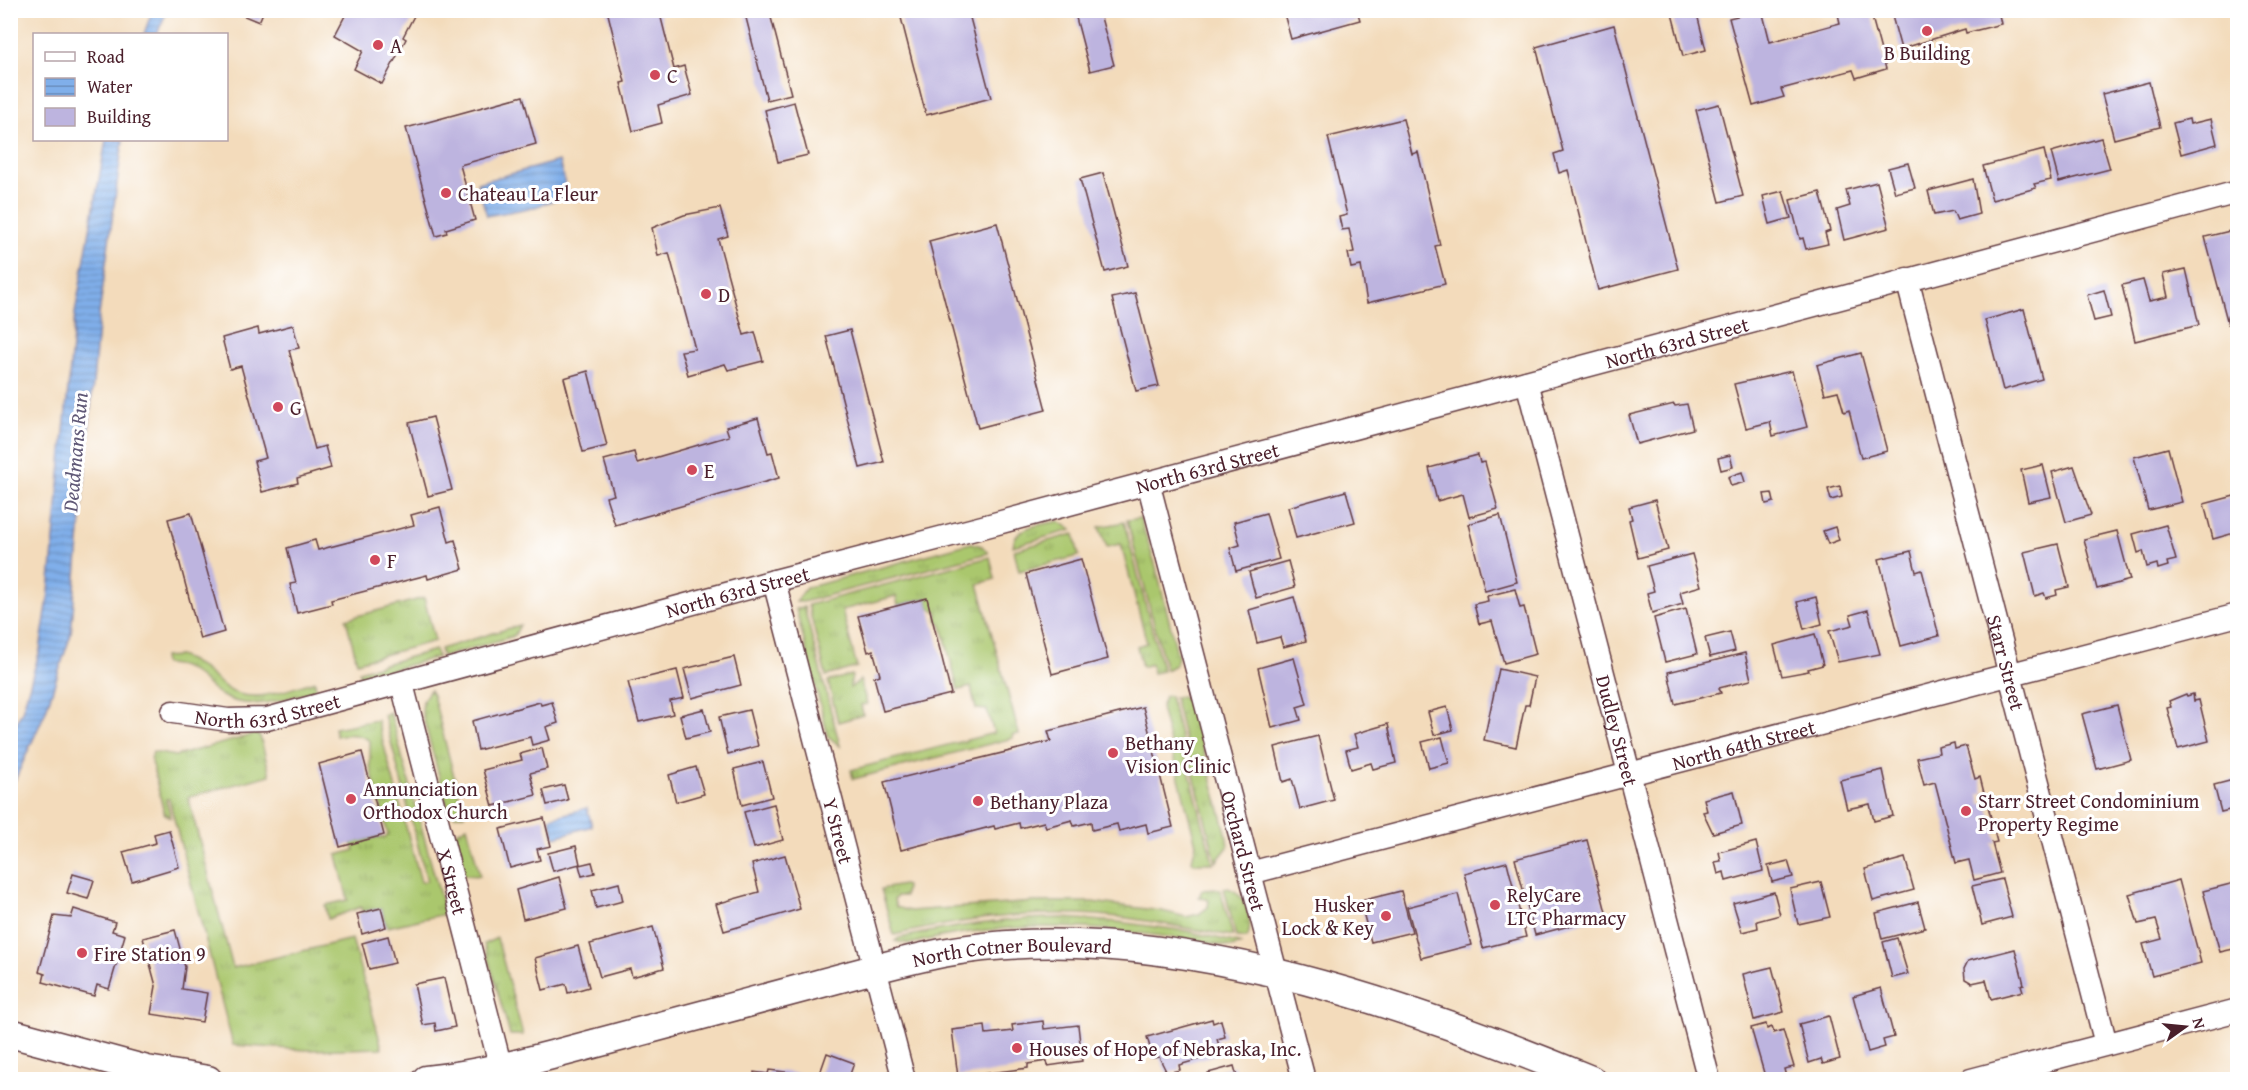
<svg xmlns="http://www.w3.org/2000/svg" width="2248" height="1090" font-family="'Gentium Book Plus',serif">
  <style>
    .grass { fill: url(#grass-tufts); stroke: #7a734c; stroke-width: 1.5 }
    .water { fill: url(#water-rules); stroke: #65678a; stroke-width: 1.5 }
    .building { fill: #bdb4df }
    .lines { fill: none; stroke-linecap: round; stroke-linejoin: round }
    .minor-casing { stroke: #633b41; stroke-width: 25 }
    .major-casing { stroke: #633b41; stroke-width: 31 }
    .minor { stroke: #fff; stroke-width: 22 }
    .major { stroke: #fff; stroke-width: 28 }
    .poi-dot { fill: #d1495b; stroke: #fff; stroke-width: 2 }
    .labels { text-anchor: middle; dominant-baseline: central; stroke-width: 6; stroke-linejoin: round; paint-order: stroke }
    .poi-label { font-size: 20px; fill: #4a1f2b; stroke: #fff; text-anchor: start }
    .street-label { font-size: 20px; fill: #4a1f2b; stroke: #fff }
    .water-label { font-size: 21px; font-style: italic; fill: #605977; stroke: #fff }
  </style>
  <defs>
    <pattern id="grass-tufts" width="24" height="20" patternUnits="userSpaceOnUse" patternTransform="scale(1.5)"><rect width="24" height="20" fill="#aac76d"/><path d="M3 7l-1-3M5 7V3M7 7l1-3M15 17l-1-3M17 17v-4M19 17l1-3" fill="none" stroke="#94aa5f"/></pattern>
    <pattern id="water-rules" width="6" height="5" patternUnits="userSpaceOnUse" patternTransform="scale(1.5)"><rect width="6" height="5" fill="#80afea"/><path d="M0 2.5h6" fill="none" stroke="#6b8ebe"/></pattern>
  </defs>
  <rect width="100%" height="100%" fill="#fff"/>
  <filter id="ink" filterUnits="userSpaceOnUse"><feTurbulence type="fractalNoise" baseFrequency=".0167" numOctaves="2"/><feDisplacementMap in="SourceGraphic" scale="12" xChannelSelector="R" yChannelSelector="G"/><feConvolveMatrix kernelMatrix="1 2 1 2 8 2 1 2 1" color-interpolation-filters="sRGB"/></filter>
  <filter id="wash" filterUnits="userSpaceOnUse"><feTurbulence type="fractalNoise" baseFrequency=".008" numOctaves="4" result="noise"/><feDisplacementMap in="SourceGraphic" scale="24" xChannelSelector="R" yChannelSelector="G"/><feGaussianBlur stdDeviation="1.35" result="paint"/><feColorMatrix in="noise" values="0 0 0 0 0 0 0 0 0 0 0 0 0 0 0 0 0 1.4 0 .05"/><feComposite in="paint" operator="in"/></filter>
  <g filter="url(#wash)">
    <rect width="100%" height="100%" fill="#f3dbbb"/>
    <g class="grass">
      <polygon points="1140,518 1156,567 1178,657 1175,665 1166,670 1127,520"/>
      <path d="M1059,521L1072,530L1013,546C1014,525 1043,525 1059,521Z"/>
      <polygon points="1124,522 1163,671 1153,673 1151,664 1142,667 1137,646 1147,643 1121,544 1107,547 1099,527"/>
      <polygon points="1074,534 1079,556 1019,571 1014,550"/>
      <polygon points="971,543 982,546 988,553 803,602 796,602 806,588"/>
      <polygon points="990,557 995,579 978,584 1019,734 1012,735 1013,738 853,779 851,770 994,733 987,710 976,709 971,687 958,690 942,626 937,619 938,612 929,608 927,598 898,605 896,596 842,610 857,667 826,676 808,605"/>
      <polygon points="424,598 435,641 357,662 346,619"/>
      <polygon points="804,607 840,746 828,736 796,609"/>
      <polygon points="520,625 514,636 442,657 440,649"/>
      <polygon points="435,650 438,657 361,678 359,671"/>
      <path d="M179,656C199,663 209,674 225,687C250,707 288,689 315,681L316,690C287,698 253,712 224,697C199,683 198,665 164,664L163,657Z"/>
      <polygon points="852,675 850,688 860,680 867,704 861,705 863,715 838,722 828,681"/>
      <polygon points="430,690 433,695 464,815 454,815 452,809 448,809 422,713 423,700"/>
      <polygon points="1165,696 1170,696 1213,863 1194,863 1192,860 1196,844 1161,708"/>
      <polygon points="1174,697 1182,697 1191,704 1226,832 1228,847 1216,862"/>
      <path d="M390,712L445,914L387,927L381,908L362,912L361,907L328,919L325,905L348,900L337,855L355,850L352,843L378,837L384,838L388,835L370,766V741C361,734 346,733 336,736L334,728L377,720L421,882L427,881L384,715Z"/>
      <polygon points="256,734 260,736 270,775 188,797 233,968 352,939 382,1048 306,1050 233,1045 169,799 166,799 171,818 164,813 151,759 153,752 175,756"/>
      <polygon points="467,826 480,876 464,875 454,834"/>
      <path d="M903,885L906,886L905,896H897L894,900L896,907L910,911L1035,902H1092L1162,911L1186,917L1199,914L1208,907L1209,900L1199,897L1202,890L1220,889L1233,936C1200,931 1167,924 1134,919C1053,907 973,917 894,935L881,889Z"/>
      <path d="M1224,888C1244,887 1255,923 1247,938L1236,937Z"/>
      <path d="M1063,918L1118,922L1187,931L1242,944L1231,947C1123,928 1018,915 910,944L895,941L899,938C953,926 1008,918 1063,918Z"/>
      <polygon points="497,938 523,1035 510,1035 484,944"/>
    </g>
    <g class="water">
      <polygon points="152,11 167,11 157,34 144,34"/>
      <polygon points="106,140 123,140 99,315 71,634 45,713 11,789 11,733 22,711 40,650 49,592 75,313"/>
      <polygon points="559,161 568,195 535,207 487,216 477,183"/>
      <polygon points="587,808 592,826 555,837 550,818"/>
    </g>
    <g id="blocks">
      <g class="building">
        <polygon points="239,10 264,10 259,22 237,13"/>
        <polygon points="348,10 417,10 403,37 406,39 382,84 354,69 363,51 335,35"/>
        <polygon points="607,10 659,10 674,69 684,66 692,95 658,105 662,123 633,131 621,83 625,82"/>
        <polygon points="744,10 769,10 791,94 767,100"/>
        <polygon points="899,10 968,10 991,98 926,115"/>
        <polygon points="1074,10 1099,10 1114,65 1090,71"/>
        <polygon points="1283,10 1357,10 1360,20 1291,39"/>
        <polygon points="1671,10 1696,10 1706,50 1683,56"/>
        <polygon points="1762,10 1770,42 1840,23 1837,10 1870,10 1886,69 1856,78 1853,70 1781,89 1784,97 1753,106 1729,18"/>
        <polygon points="1913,10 1998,10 2001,24 1966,33 1965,29 1901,49 1892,16"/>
        <polygon points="1614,25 1678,269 1598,290 1568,170 1559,173 1554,154 1563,151 1536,47"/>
        <polygon points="2149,82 2160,127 2114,139 2102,94"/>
        <polygon points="523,96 536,144 460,165 475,220 446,229 447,233 436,236 406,128"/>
        <polygon points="794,102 808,155 778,162 765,110"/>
        <polygon points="1719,104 1743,196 1720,202 1696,110"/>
        <polygon points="1403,119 1412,154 1418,152 1440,245 1435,246 1445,284 1367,303 1361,266 1351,268 1348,253 1354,252 1349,229 1342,230 1339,217 1347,215 1328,137"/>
        <polygon points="2189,119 2190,124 2211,119 2217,144 2181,154 2173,123"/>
        <polygon points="2101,138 2110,169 2059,182 2051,152"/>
        <polygon points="2044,150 2051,180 2034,184 2036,188 1992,200 1983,166"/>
        <polygon points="1908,163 1915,188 1895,193 1888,168"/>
        <polygon points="1103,173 1128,266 1105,272 1080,179"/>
        <polygon points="1973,179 1979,214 1957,220 1953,211 1934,215 1928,191"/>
        <polygon points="1877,182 1889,228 1844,240 1837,210 1850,206 1846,190"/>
        <polygon points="1783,191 1791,218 1770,224 1763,196"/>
        <polygon points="1820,192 1830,231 1825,233 1828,244 1806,249 1803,238 1800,239 1790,200"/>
        <polygon points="720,208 728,236 718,239 744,335 755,332 763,361 728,370 725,364 688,375 681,351 695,349 669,253 658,256 652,228 684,215"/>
        <polygon points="997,223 1046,410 978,428 929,241"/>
        <polygon points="2238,229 2238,321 2228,324 2205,237"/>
        <polygon points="2186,269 2199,325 2135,341 2122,285 2143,280 2149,301 2168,297 2163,274"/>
        <polygon points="2104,290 2111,317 2094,321 2087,295"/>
        <polygon points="1135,293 1159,386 1136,391 1112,298"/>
        <polygon points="2024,309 2042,379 2003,390 1985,320"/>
        <polygon points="293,325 299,348 289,350 315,449 325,446 331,468 297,478 298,483 262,492 254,461 266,458 241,366 230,369 222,338 258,328 259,334"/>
        <polygon points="850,330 884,462 860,468 826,336"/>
        <polygon points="1861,353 1887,451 1861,458 1849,410 1844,412 1838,391 1825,394 1817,365"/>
        <polygon points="588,371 607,446 583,452 564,378"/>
        <polygon points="1792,371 1807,427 1773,436 1770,422 1746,428 1734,384"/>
        <polygon points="1674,404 1675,406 1687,404 1693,429 1637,444 1629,415"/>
        <polygon points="433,417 452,490 428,496 409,423"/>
        <polygon points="758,418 768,453 772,452 779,478 615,525 606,497 614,495 604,460 634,452 637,463 729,436 726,427"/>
        <polygon points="2168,448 2182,502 2148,510 2134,457"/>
        <polygon points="1478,455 1480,463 1485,462 1498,509 1469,517 1463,494 1437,501 1429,468"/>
        <polygon points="1730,455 1733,467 1721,470 1718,458"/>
        <polygon points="2043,465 2051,497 2028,502 2021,470"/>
        <polygon points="2074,466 2091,515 2066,522 2052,472"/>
        <polygon points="1742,472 1745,482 1731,486 1728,477"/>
        <polygon points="1840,486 1842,497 1831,500 1828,489"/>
        <polygon points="1346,491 1355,522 1296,538 1288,507"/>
        <polygon points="1772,493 1774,502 1766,504 1764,494"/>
        <polygon points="2238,495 2238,532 2213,539 2204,504"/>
        <polygon points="1655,500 1668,550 1638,558 1629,520 1632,519 1629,507"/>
        <polygon points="440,507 449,542 455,540 463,569 428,579 427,575 331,600 332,604 297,613 290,584 296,583 287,548 315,540 318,550 414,525 411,515"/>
        <polygon points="191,513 224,632 200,639 168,519"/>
        <polygon points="1266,513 1279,559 1236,571 1230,548 1240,545 1234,522"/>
        <polygon points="1500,515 1517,582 1485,591 1468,524"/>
        <polygon points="2166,525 2176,560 2167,562 2168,566 2158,569 2157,564 2147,567 2143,551 2138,553 2133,534"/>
        <polygon points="1835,527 1839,540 1828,544 1823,531"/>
        <polygon points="2117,531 2130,580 2097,589 2084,539"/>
        <polygon points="2058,544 2069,587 2056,590 2057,595 2046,598 2044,593 2035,596 2024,552"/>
        <polygon points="1911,551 1916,572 1922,570 1939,636 1901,646 1879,559"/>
        <polygon points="1692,554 1701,586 1680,592 1683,604 1652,613 1647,593 1654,591 1647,566"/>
        <polygon points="1081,559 1108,659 1052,674 1026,574"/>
        <polygon points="1288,561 1295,587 1256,598 1249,572"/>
        <polygon points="1515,589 1520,608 1524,607 1536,654 1504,663 1492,621 1479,624 1474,604 1488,601 1487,596"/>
        <polygon points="1294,597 1306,641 1283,647 1280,637 1257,643 1249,610"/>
        <polygon points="1816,597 1822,624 1804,629 1797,602"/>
        <polygon points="927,598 951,694 883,711 874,677 880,675 873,650 868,652 858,616"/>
        <polygon points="1686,609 1697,654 1665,662 1654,618"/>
        <polygon points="1868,610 1880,654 1838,662 1829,631 1853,625 1850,615"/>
        <polygon points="1730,632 1735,651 1710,657 1705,638"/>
        <polygon points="1815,634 1823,665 1808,669 1809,671 1782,676 1774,645"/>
        <polygon points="1745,653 1751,680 1719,688 1721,693 1675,704 1668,672"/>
        <polygon points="734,657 741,685 692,698 684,669"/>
        <polygon points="1294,658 1307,704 1297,707 1301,720 1272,728 1258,668"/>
        <polygon points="1499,669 1535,677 1529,705 1525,705 1516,747 1484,740"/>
        <polygon points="677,670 684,698 670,701 673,714 639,722 628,682"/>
        <polygon points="2186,694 2187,696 2193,694 2194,701 2199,700 2209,741 2178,749 2167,708 2171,707 2169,701"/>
        <polygon points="540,702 541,705 552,702 558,723 546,727 550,740 532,745 530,737 478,750 472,721"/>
        <polygon points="2117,705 2131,760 2097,769 2082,714"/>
        <polygon points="1143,707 1173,827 1148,833 1146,824 1119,831 1117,824 1092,830 1091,822 1074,826 1072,820 1046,827 1044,822 1020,828 1019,823 995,829 994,826 901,850 884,782 1051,741 1048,731"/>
        <polygon points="1447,707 1453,730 1434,735 1428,712"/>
        <polygon points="704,709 710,732 686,738 680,715"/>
        <polygon points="749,710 758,746 728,754 719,717"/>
        <polygon points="1388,724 1396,763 1373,769 1371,763 1351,769 1346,750 1358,747 1354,734"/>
        <polygon points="1318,736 1334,800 1300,809 1292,779 1283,782 1275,747"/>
        <polygon points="1442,737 1449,763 1429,768 1422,742"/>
        <polygon points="1954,743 1955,749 1966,746 1975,779 1980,777 1984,793 1979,794 1981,804 1987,802 1991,818 1986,819 1988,828 1993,827 1997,842 1992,843 2000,873 1974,880 1969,860 1956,863 1935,782 1924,785 1917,758 1939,753 1938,747"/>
        <polygon points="542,748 547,769 530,773 536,795 493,806 483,770 522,760 520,754"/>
        <polygon points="362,752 384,835 340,847 319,764"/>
        <polygon points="763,762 772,797 742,805 734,769"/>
        <polygon points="696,767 704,794 676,802 669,775"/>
        <polygon points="1883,770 1893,816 1874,821 1870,804 1847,809 1840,780"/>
        <polygon points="2237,779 2238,808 2221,812 2214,785"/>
        <polygon points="564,785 568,800 547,805 543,790"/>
        <polygon points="1734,791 1742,825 1713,833 1703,812 1707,811 1704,799"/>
        <polygon points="774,804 783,840 754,848 744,812"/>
        <polygon points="544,818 551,846 537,849 540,860 510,868 500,829"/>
        <polygon points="169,830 179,867 132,881 123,852 156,843 154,834"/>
        <polygon points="1587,840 1607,916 1535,935 1515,859"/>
        <polygon points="1756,842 1763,871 1726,881 1724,872 1718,874 1715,862 1721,861 1719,852"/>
        <polygon points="576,846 580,864 553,871 548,853"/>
        <polygon points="785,855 800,909 724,931 716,904 759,892 752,864"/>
        <polygon points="1905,858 1914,890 1873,901 1865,869"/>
        <polygon points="1788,861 1793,877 1772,882 1768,866"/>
        <polygon points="592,862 595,873 582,876 579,865"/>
        <polygon points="1507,862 1526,937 1483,948 1464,873"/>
        <polygon points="73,874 94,880 88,899 67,893"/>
        <polygon points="559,877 567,908 523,919 516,890"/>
        <polygon points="2002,879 2012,917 1982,925 1972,886"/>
        <polygon points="2179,880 2201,963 2152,976 2143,944 2162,939 2156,920 2138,924 2129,894"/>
        <polygon points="1821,882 1830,917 1798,924 1790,889"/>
        <polygon points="2238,882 2238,948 2220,952 2203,891"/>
        <polygon points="619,883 623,901 596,908 592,890"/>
        <polygon points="1401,891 1412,932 1371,942 1360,901"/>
        <polygon points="1774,892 1780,915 1757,921 1758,928 1742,932 1733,903"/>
        <polygon points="1458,894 1471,945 1421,958 1407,907"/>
        <polygon points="1918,902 1925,928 1882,939 1876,913"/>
        <polygon points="381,908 386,927 362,934 357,914"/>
        <polygon points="74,909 115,922 112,931 125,935 109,989 97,985 94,996 43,982 45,974 39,972 54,916 71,918"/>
        <polygon points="653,927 664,968 632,977 630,969 600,977 590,944"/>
        <polygon points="175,930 185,967 182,989 207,993 202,1022 151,1014 156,986 143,938"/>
        <polygon points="388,936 395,963 369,969 362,943"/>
        <polygon points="1897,938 1908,974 1892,978 1883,942"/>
        <polygon points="578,946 589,987 568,993 566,984 543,990 535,958"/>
        <polygon points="2015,949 2024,984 2021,985 2023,991 1991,999 1986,980 1972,983 1965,979 1964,969 1968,961"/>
        <polygon points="1772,967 1784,1012 1754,1020 1743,974"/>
        <polygon points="444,978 455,1027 436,1031 435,1023 423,1025 414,984"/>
        <polygon points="1881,988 1894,1037 1883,1040 1885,1047 1868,1052 1853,996"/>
        <polygon points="1829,1016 1840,1059 1823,1064 1821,1059 1809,1063 1799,1024"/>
        <polygon points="1212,1019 1213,1023 1221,1020 1225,1037 1217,1039 1221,1053 1179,1065 1180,1070 1167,1073 1159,1057 1153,1058 1147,1037"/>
        <polygon points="1043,1021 1044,1029 1078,1025 1082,1061 1048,1066 1047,1061 1028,1064 1028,1068 958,1077 952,1030 985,1026 986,1034 1013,1031 1012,1025"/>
        <polygon points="1766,1024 1767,1029 1772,1027 1774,1033 1783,1030 1794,1067 1784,1069 1786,1077 1776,1080 1766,1080 1751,1028"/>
        <polygon points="827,1053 854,1063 848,1080 754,1080 754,1072 768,1074 769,1070 819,1076"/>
        <polygon points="1234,1066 1238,1080 1209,1080 1208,1073"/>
        <polygon points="2238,1075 2238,1080 2223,1080 2223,1079"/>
      </g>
    </g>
  </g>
  <g filter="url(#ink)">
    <use href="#blocks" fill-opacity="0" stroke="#633b41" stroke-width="1.5"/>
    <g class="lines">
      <g class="minor-casing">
        <g id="minor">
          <path id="s1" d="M1907,279L2106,1044"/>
          <path id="s2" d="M1527,382L1709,1080"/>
          <path id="s3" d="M1148,482L1304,1080"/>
          <path id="s4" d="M774,581L904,1080"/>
          <path id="s5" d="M402,684L504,1080"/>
          <path id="s6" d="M173,712L228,720L267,719L774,581L994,524L2238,192"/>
          <path id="s7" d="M1250,873L2238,615"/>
          <polyline points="1971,1080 2238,1010"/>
        </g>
      </g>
      <g class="major-casing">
        <g id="major">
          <polyline points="10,1033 147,1070 208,1080"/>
          <path id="s8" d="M426,1080C484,1074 541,1058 597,1043C667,1024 737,1006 807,987C852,975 897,962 942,953C1151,914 1400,1001 1591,1080"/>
        </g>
      </g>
      <use href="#minor" class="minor"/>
      <use href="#major" class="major"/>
    </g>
  </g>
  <g class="poi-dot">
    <circle cx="1927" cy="31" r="6"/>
    <circle cx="378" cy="45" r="6"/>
    <circle cx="655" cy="75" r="6"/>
    <circle cx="446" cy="193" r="6"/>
    <circle cx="706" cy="294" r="6"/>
    <circle cx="278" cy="407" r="6"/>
    <circle cx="692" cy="470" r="6"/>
    <circle cx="375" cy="560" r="6"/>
    <circle cx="1113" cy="753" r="6"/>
    <circle cx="351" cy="799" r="6"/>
    <circle cx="978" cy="801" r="6"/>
    <circle cx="1966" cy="811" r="6"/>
    <circle cx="1495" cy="905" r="6"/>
    <circle cx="1386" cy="916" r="6"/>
    <circle cx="82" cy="953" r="6"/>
    <circle cx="1017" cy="1048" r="6"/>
  </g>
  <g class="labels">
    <g class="poi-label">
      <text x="390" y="45">A</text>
      <text x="1927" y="52" text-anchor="middle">B Building</text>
      <text x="667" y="75">C</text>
      <text x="458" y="193">Chateau La Fleur</text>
      <text x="718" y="294">D</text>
      <text x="290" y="407">G</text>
      <text x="704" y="470">E</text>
      <text x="387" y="560">F</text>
      <text x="1125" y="742">Bethany<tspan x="1125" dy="23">Vision Clinic</tspan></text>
      <text x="363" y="788">Annunciation<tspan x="363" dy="23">Orthodox Church</tspan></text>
      <text x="1978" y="800">Starr Street Condominium<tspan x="1978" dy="23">Property Regime</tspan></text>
      <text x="990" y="801">Bethany Plaza</text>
      <text x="1507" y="894">RelyCare<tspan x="1507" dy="23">LTC Pharmacy</tspan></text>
      <text x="1374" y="904" text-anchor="end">Husker<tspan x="1374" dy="23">Lock &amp; Key</tspan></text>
      <text x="94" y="953">Fire Station 9</text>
      <text x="1029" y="1048">Houses of Hope of Nebraska, Inc.</text>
    </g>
    <g class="street-label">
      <text stroke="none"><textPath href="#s6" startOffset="1554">North 63rd Street</textPath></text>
      <text stroke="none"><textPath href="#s6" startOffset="1068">North 63rd Street</textPath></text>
      <text stroke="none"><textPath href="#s6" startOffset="582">North 63rd Street</textPath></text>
      <text stroke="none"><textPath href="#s1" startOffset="396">Starr Street</textPath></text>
      <text stroke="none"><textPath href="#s6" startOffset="96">North 63rd Street</textPath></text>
      <text stroke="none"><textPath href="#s2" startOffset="360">Dudley Street</textPath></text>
      <text stroke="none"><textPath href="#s7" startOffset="510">North 64th Street</textPath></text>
      <text stroke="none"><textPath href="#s4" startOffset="258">Y Street</textPath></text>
      <text stroke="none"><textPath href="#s3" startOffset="381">Orchard Street</textPath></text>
      <text stroke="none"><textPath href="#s5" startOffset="204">X Street</textPath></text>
      <text stroke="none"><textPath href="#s8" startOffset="602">North Cotner Boulevard</textPath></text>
    </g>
    <g class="water-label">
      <text transform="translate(75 452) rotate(-85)">Deadmans Run</text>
    </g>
  </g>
  <rect width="2248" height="1090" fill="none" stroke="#fff" stroke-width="36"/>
  <rect x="33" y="33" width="195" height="108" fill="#ffffff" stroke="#b7a5aa" stroke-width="1.5"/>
  <rect x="45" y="52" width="30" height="9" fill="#ffffff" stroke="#b7a5aa" stroke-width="1.5"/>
  <text x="87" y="63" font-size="18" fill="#4a1f2b">Road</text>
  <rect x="45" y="78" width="30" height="18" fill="url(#water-rules)" stroke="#b7a5aa" stroke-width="1.5"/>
  <text x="87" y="93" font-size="18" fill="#4a1f2b">Water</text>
  <rect x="45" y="108" width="30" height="18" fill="#bdb4df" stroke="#b7a5aa" stroke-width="1.5"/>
  <text x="87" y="123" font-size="18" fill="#4a1f2b">Building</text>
  <g transform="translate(2185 1027) rotate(75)" stroke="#ffffff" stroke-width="4.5" paint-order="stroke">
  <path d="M0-4.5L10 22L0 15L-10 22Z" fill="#4a1f2b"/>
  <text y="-9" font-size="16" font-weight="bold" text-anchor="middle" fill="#4a1f2b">N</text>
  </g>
</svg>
